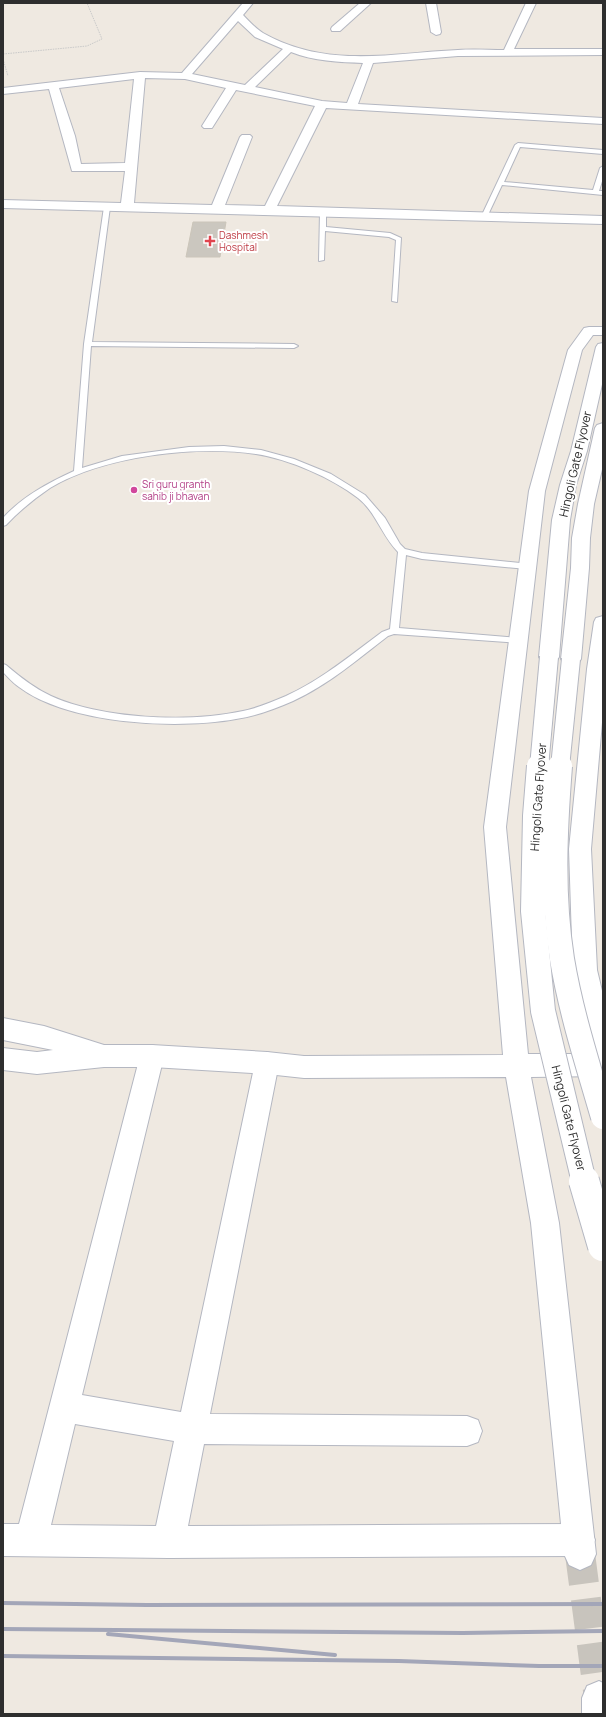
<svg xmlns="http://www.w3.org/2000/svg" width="606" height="1717" font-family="Manrope,sans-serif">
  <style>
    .building { fill: #cbc7bf; stroke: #cbc5ba }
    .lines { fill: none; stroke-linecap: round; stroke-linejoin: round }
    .secondary-tunnel { stroke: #c8c4bd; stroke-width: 30; stroke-dasharray: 30 15; stroke-linecap: butt }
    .lane-casing { stroke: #b4b7c1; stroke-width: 2 }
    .street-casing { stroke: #b4b7c1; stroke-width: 2 }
    .secondary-casing { stroke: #b4b7c1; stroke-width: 2 }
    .path { stroke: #c9c9c9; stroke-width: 1; stroke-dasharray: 1.5 1; stroke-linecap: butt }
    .lane { fill: #fff; fill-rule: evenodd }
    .street { fill: #fff; fill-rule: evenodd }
    .secondary { fill: #fff; fill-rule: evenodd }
    .rail { stroke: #a3a6b8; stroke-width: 4 }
    .secondary-bridge-far2-casing { stroke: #b4b7c1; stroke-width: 20; stroke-linecap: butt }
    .secondary-bridge-far1-casing { stroke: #b4b7c1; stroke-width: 26; stroke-linecap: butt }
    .secondary-bridge-casing { stroke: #b4b7c1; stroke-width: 32; stroke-linecap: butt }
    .secondary-bridge-far2 { stroke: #fff; stroke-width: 18 }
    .secondary-bridge-far1 { stroke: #fff; stroke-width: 24 }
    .secondary-bridge { stroke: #fff; stroke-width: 30 }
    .health-dot { fill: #e0444e; stroke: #fff; stroke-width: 1.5 }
    .hotel-dot { fill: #d1479c; stroke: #fff; stroke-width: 1.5 }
    .labels { text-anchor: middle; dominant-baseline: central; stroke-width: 4; stroke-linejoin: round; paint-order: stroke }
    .far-health-label { font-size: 10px; fill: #be3a42; stroke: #fff; text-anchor: start }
    .far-hotel-label { font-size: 10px; fill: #b23c85; stroke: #fff; text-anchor: start }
    .street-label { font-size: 12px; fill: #2e2e2e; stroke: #fff }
  </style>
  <rect width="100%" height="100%" fill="#efe9e1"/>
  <polygon class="building" points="193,222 226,222 220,257 186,257"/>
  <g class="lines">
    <polyline class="secondary-tunnel" points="580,1554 599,1698"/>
    <g class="lane-casing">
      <g id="lane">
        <polygon points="518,143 603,150 603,154 520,147 504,182 593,190 600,168 603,166 603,178 599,191 603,191 603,195 502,185 487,217 482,218 481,217 515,145"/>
        <path d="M107,205L110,207L92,342L294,344L298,346L294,348L91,346L82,468L122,456L189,447L224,446L261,450L294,459L331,474L365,495L385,518L400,544L405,549L422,553L530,564L531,566L527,569L422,559L406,555L399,628L518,638L523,641L521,643L394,634L388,636C358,659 328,685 293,701C275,709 256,716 236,719C176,730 68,724 19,687C13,683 8,677 3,672V664L6,665C20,677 34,688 51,696C102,719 188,723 243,711C258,708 272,702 286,696C321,680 351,655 382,632L390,629L398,552C382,536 376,512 358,498C332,478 289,459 256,454C196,445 103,456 50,488C34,499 19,511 6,525L3,526V518C23,496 48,483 74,471L84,344L104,207Z"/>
        <polygon points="323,210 326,212 326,227 390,233 401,238 397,302 392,301 396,240 389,237 325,231 324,260 319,261 320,212"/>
      </g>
    </g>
    <g class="street-casing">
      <g id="street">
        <path d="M243,3H253L243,15C249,21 256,29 263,33C327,69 391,53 458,50C473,49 489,50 504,50L526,3H536L514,49H603V55L458,56L373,63L358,104L603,118V124L326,108L277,206L603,216V224L3,208V200L121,203L125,171H72L49,89L3,94V88L140,72L182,73ZM238,21L255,37L283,49L245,85L192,74ZM291,52C313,61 340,62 363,63L347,103L322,101L255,87ZM145,78L185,79L226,88L202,126L204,128H212L236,90L315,106L265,206L225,205L252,137L250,135H242L240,137L212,205L134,203ZM134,79L125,163L81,164L75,136L59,88Z"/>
        <polygon points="360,3 371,3 340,31 332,31 331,29 332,27"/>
        <polygon points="426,3 436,3 441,32 440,34 436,35 431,32"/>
        <path d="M152,1045L161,1048L164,1056L82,1395L181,1412L255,1063L258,1055L267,1052L276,1055L279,1063L210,1414L467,1416L478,1420L482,1431L478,1442L467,1446L204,1444L188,1526L579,1524L590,1529L595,1540L590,1551L579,1556L169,1558L3,1556V1524H19L140,1056L143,1048ZM75,1424L174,1441L156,1526L51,1525Z"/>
      </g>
    </g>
    <g class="secondary-casing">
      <g id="secondary">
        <polygon points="589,327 603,327 603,335 593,335 582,350 545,491 506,827 528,1054 598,1054 594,1053 591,1045 573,970 569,849 587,669 594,622 596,618 603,616 603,711 591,849 597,970 603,995 603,1076 531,1077 559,1223 596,1554 591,1565 580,1570 569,1565 564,1554 531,1223 506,1077 304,1078 267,1074 152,1067 104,1067 37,1074 3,1070 3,1048 37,1052 53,1050 3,1040 3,1018 44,1026 104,1045 152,1045 267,1052 304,1056 503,1055 484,827 529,491 568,350 584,328"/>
        <polygon points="603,343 603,380 587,451 576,485 570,520 559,657 556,662 549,663 542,662 539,657 552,520 560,485 571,451 596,347 598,344"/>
        <polygon points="603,423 603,465 594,504 590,538 589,568 581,659 578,664 571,665 564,664 561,659 571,568 572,538 578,504 595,428 597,425"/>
        <polygon points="599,1681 603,1683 603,1714 582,1714 582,1698 587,1686"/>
      </g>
    </g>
    <g class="path">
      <polyline points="3,54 87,46 102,39 87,3"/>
      <polyline points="3,59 8,76"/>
    </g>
    <use href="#lane" class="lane"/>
    <use href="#street" class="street"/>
    <use href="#secondary" class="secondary"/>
    <g class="rail">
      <polyline points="3,1603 147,1605 603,1604"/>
      <polyline points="3,1629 463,1633 603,1631"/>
      <polyline points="108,1634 335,1655"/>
      <polyline points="3,1656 399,1661 539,1666 603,1666"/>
    </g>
    <g class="secondary-bridge-far2-casing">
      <g id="secondary-bridge-far2">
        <polyline points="539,767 549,657"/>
        <polyline points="560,767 571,659"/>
      </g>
    </g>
    <g class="secondary-bridge-far1-casing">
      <g id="secondary-bridge-far1">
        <polyline points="539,766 535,816 533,911 543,1011 584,1182"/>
        <path d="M560,766C555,830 552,895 562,959C571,1013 588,1065 603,1117"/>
      </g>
    </g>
    <g class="secondary-bridge-casing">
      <polyline id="secondary-bridge" points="584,1181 603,1246"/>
    </g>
    <use href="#secondary-bridge-far2" class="secondary-bridge-far2"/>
    <use href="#secondary-bridge-far1" class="secondary-bridge-far1"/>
    <use href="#secondary-bridge" class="secondary-bridge"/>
  </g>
  <path class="health-dot" d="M208 235h4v4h4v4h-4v4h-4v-4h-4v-4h4z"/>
  <circle class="hotel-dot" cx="134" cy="490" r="4"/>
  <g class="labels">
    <g class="far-health-label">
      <text x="219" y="235">Dashmesh<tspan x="219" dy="12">Hospital</tspan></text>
    </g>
    <g class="far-hotel-label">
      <text x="142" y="484">Sri guru granth<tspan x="142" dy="12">sahib ji bhavan</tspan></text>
    </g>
    <g class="street-label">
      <text transform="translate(575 464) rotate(-77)">Hingoli Gate Flyover</text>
      <text transform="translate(538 797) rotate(-86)">Hingoli Gate Flyover</text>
      <text transform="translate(569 1118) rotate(76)">Hingoli Gate Flyover</text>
    </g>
  </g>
  <rect width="606" height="1717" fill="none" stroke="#2e2e2e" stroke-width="8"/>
</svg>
